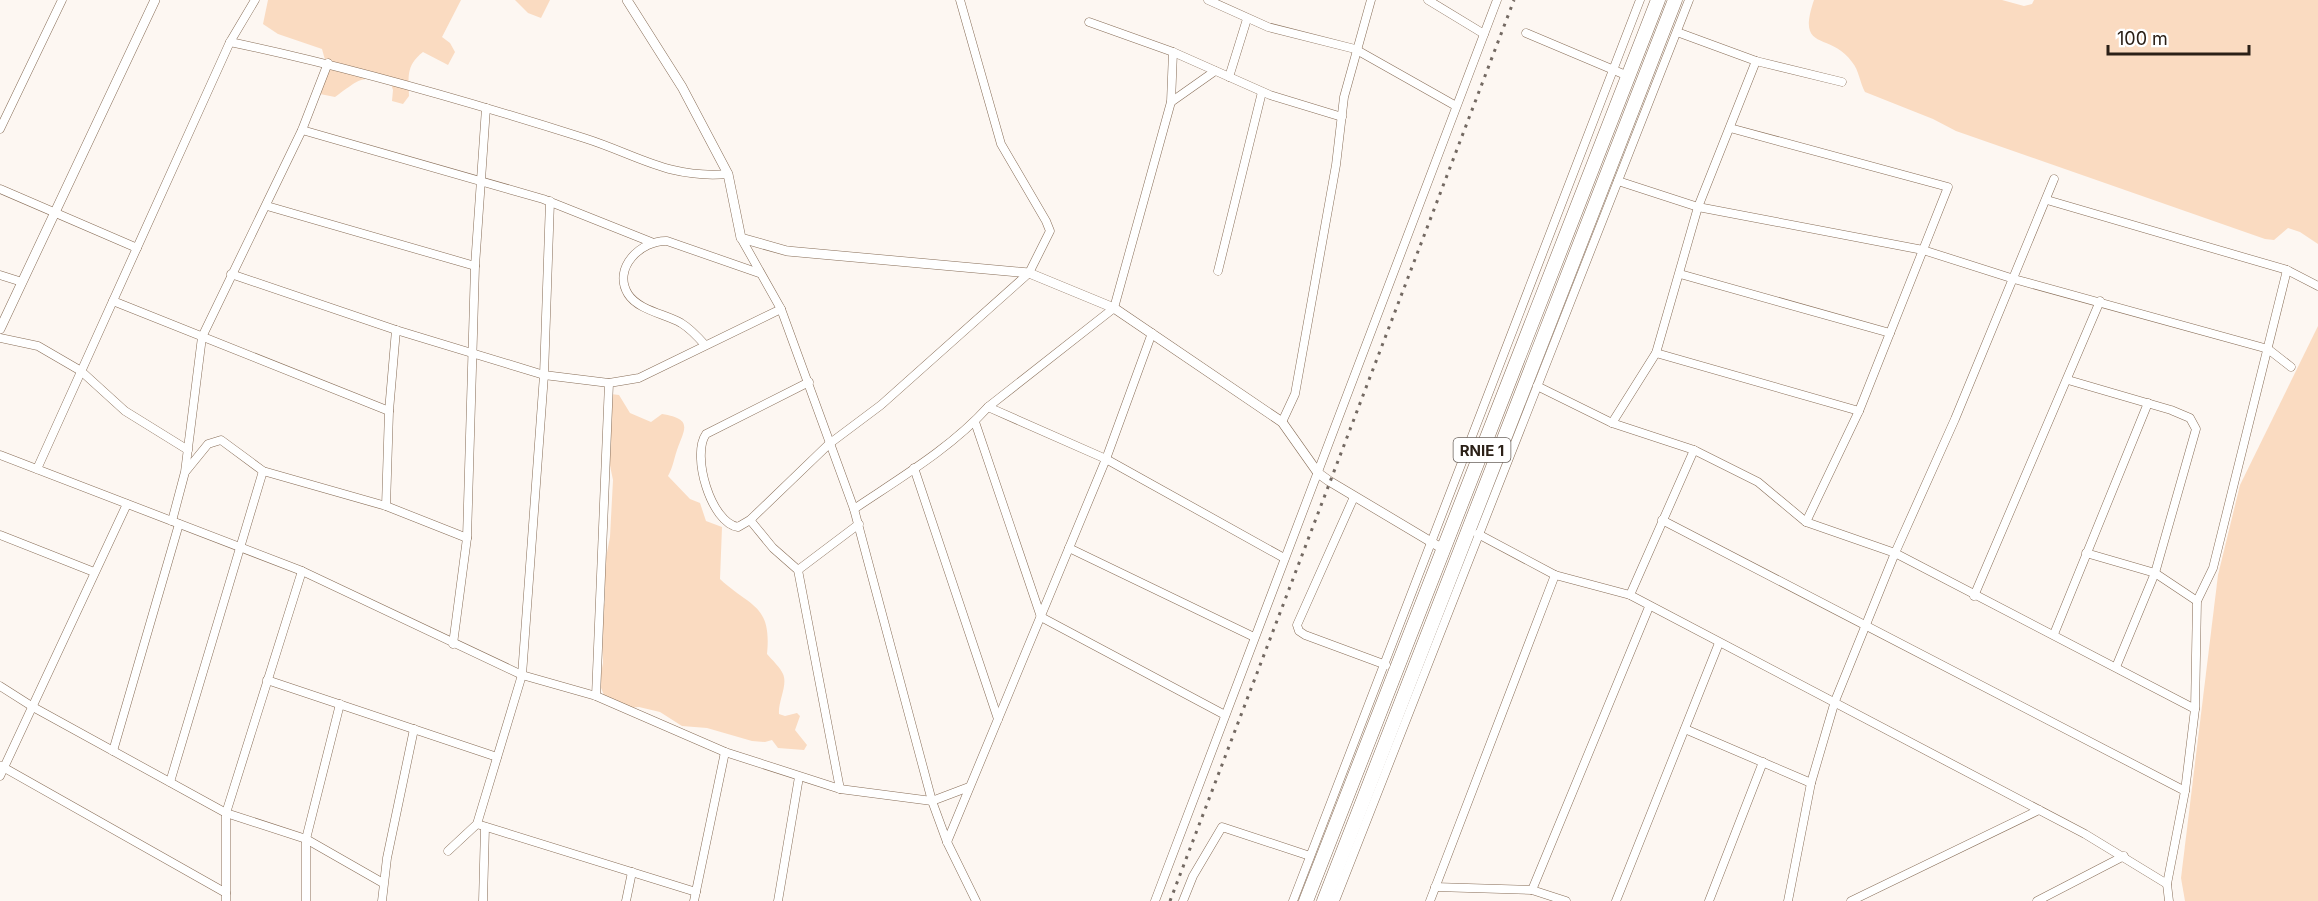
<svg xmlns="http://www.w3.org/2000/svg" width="2318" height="901" font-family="Inter,sans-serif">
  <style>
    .green { fill: #fadbc1 }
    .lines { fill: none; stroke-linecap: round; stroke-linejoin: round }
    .minor-casing { stroke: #876d57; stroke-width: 9 }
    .tertiary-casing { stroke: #876d57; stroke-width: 10 }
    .trunk-casing { stroke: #876d57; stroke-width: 15 }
    .minor { stroke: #fff; stroke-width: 8 }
    .tertiary { stroke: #fff; stroke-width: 9 }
    .trunk { stroke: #fff; stroke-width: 14 }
    .rail { stroke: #736962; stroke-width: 3; stroke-dasharray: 3 6; stroke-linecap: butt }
    .labels { text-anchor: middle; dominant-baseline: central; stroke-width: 4.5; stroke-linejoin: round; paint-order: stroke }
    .shield { fill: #fff; stroke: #6b635d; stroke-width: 1.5 }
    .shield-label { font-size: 15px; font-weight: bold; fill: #2b2017 }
  </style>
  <rect width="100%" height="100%" fill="#fdf7f2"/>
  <g class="green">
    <path d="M268,0H461L442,37L450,43L455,52L448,65L423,52C405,66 409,78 409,96L403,104L392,101L393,90L390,81C360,75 359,80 335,97L315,93L327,67L322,49L278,34L263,24Z"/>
    <polygon points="515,0 550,0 541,18 528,13"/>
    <path d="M1814,0H2002L2024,6L2032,4L2034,0H2318V244L2300,232L2288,228L2274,240L2265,239L1956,131L1933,119L1865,92C1860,83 1859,70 1852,62C1829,31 1796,53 1814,0Z"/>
    <polygon points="2318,326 2318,901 2185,901 2181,878 2218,575 2240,485"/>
    <path d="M611,394L619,395L630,413L651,422L662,414C693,419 685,428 677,450C674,459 673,467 668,476L690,499L700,503L706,521L722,527L720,579C750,607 772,604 767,654C772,660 780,667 783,674C788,685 778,701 779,714L785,716L797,713L800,716L795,730L807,745L804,750L778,748L772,740L765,742L752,741L707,728L682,726L660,712L639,707L628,708L606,700L599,683L603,663L601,615L605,602L604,568L610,537L613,480L608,456Z"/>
  </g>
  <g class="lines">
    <g class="minor-casing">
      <g id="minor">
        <polyline points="1208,0 1268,27 1355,49 1456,106"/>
        <polyline points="1428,0 1484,34"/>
        <polyline points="1089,22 1173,52 1270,95 1342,117"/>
        <polyline points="1677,32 1756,61 1842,82"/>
        <polyline points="1526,33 1628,76"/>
        <path d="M230,42C350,67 467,101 584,138C638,155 668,179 728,174"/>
        <polyline points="1229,77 1247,19"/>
        <polyline points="1171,102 1215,71"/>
        <polyline points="1730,128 1948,187 1859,411 1806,522"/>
        <polyline points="0,129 62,0"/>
        <polyline points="302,130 543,199 651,242"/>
        <polyline points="1618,181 1698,207 1923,250 2014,279 2268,349 2291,367"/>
        <polyline points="0,189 137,248"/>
        <polyline points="2047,200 2287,270 2318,286"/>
        <polyline points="267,206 475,266"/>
        <polyline points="741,238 781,309 854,509 932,801 947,842 976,901"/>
        <polyline points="1218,271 1262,92"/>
        <polyline points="231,274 396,330 544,375 609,383 639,378 781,309"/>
        <polyline points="1680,274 1890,333"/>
        <polyline points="0,275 22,282"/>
        <polyline points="113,301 389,411"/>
        <polyline points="0,338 38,346 81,371 125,411 188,450"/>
        <path d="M705,345C698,337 691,329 681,323C665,314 638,310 628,294C612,268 641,240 667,241L759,273"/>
        <polyline points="1656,353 1859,411"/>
        <polyline points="2068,380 2171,410 2190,418 2196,429 2155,573 2116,667"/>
        <path d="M809,382L706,434C691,455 711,523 738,527L750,520L829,444L881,405L1029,273L1050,231L1046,221L1001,144L960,0"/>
        <polyline points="1537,386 1612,423 1694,450 1758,482 1806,522 1895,553 2195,709"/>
        <polyline points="988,407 1106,459 1284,558"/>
        <polyline points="975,422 1041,617 1225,715"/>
        <polyline points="1282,422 1295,394 1336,165 1344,97 1371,0"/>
        <polyline points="1612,423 1656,353 1698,207 1756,61"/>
        <polyline points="0,455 302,571 522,675 596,696 725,752 840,789 932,801 969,787"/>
        <polyline points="914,468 998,719"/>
        <polyline points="37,469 230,42 255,0"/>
        <polyline points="186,471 208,444 221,440 263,471 386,506 467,538"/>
        <polyline points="1354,497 1297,625 1299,631 1305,635 1386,665"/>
        <polyline points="386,506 389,411 396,330"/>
        <path d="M854,509C900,478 951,448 988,407L1114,308L1171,102L1173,52"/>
        <polyline points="750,520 773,548 798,570 840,789"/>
        <polyline points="1662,520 2185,791"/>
        <polyline points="172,521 185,472 202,337 302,130 328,63"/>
        <polyline points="1478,534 1555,575 1630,595 2085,834 2167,884"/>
        <polyline points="0,535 94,572"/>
        <polyline points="1069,548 1254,637"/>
        <polyline points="2086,553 2155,573 2197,601"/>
        <polyline points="798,570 859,524"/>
        <polyline points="1630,595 1694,450"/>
        <polyline points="1974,596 2100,301"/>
        <polyline points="2054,634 2148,403"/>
        <polyline points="453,644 467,538 475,266 486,108"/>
        <polyline points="267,680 497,757"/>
        <polyline points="0,686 33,707 226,813 306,839 383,883"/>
        <polyline points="596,696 609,383"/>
        <polyline points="1685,729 1811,783"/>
        <polyline points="113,751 179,524"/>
        <polyline points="1,766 226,893"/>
        <polyline points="0,776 127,504"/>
        <polyline points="170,782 263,471"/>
        <polyline points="477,824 696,892"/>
        <polyline points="947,842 1106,459 1152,333"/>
        <polyline points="448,851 477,824 522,675 544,375 550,201"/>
        <polyline points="1435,887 1532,890 1566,901"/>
        <polyline points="1532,890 1649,607"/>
        <polyline points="226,901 226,813 302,571"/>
        <polyline points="306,901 306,839 340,704"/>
        <polyline points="382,901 387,858 414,729"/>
        <polyline points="483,901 485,827"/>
        <polyline points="626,901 632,872"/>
        <polyline points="694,901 725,752"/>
        <polyline points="778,901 799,777"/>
        <polyline points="1155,901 1497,0"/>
        <polyline points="1183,901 1193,876 1222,827 1310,856"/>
        <polyline points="1293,901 1640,0"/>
        <polyline points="1335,901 1689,0"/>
        <polyline points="1430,901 1555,575"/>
        <polyline points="1616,901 1719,643"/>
        <polyline points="1709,901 1763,762"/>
        <polyline points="1788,901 1811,783 1835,701 1895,553 1955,419 2054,179"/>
        <polyline points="1851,901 2039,810"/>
        <polyline points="2037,901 2124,856"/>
        <polyline points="2169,901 2167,884 2185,791 2195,709 2197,601 2213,568 2287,270"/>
      </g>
    </g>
    <g class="tertiary-casing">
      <g id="tertiary">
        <polyline points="627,0 682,87 728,174 741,238 787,251 1029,273 1114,308 1282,422 1318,473 1329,481 1443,549"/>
        <polyline points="0,329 155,0"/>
      </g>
    </g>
    <g class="trunk-casing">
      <g id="trunk">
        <polyline points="1306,901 1658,0"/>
        <polyline points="1324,901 1675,0"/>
      </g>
    </g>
    <use href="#minor" class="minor"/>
    <use href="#tertiary" class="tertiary"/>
    <use href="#trunk" class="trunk"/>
    <polyline class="rail" points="1170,901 1514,0"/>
  </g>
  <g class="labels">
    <rect class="shield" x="1453.5" y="438" width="57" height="24" rx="4.5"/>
    <g class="shield-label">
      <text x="1482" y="450">RNIE 1</text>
    </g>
  </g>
  <path d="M2108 45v9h141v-9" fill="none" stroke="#2b2017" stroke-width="3"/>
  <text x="2117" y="45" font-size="18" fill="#2b2017" stroke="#ffffff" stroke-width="4.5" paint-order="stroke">100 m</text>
</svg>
